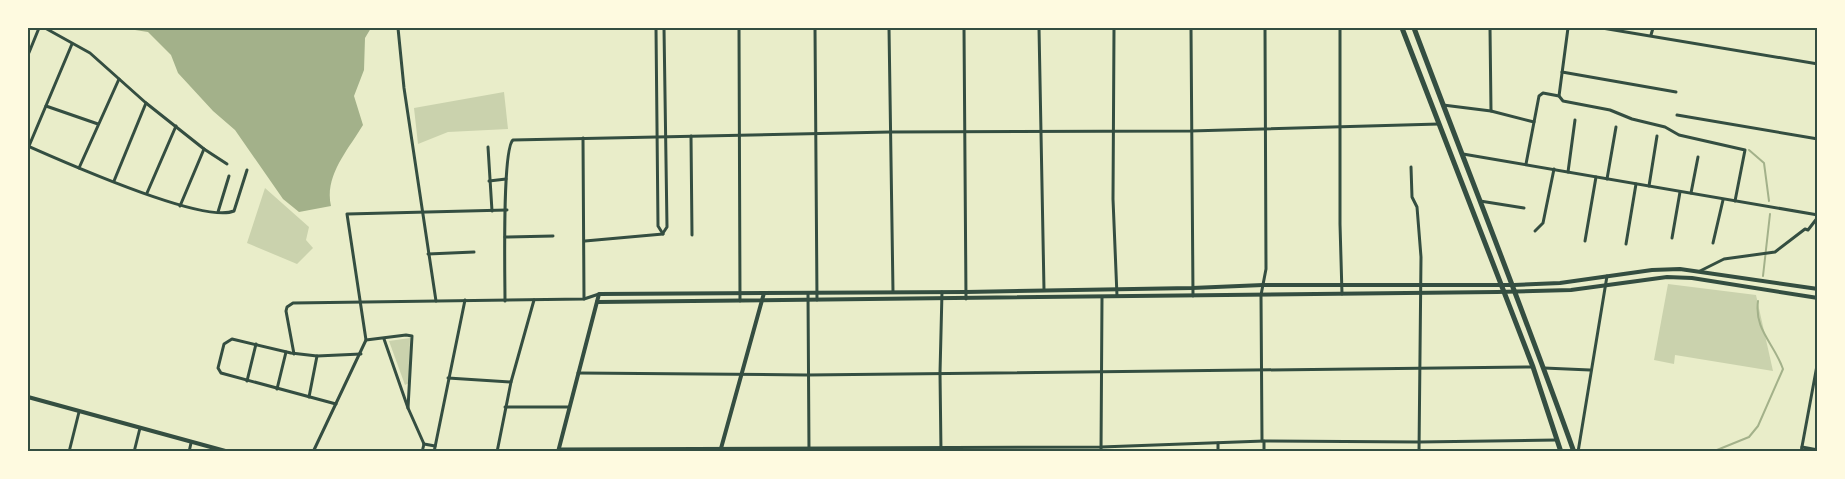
<svg xmlns="http://www.w3.org/2000/svg" width="1845" height="479" font-family="'Noto Sans',sans-serif">
  <style>
    .green { fill: #cad2ad }
    .water { fill: #a3b18a }
    .lines { fill: none; stroke-linecap: round; stroke-linejoin: round }
    .stream { stroke: #a3b18a; stroke-width: 2 }
    .minor { stroke: #344e41; stroke-width: 3 }
    .tertiary { stroke: #344e41; stroke-width: 4 }
    .primary { stroke: #344e41; stroke-width: 5 }
    .neatline { fill: none; stroke: #344e41; stroke-width: 2 }
  </style>
  <rect width="100%" height="100%" fill="#e9edc9"/>
  <g class="green">
    <polygon points="504,92 508,129 448,132 418,144 414,108"/>
    <polygon points="265,188 309,227 306,240 313,248 297,264 247,243"/>
    <polygon points="1668,284 1756,295 1773,371 1675,355 1674,364 1654,360"/>
    <polygon points="410,338 409,383 405,385 389,341"/>
  </g>
  <path class="water" d="M122,28H371L365,38L364,70L354,96L363,125C348,150 324,176 331,206L299,212L283,199L235,130L213,111L178,73L171,55L148,32Z"/>
  <g class="lines">
    <g class="stream">
      <polyline points="1749,150 1764,163 1769,201"/>
      <polyline points="1763,276 1770,214"/>
      <path d="M1712,452L1749,437L1758,426L1783,369C1774,343 1754,330 1758,301"/>
    </g>
    <g class="minor">
      <polyline points="45,28 90,53 146,103 204,149 227,164"/>
      <polyline points="398,28 404,88 436,301"/>
      <polyline points="656,28 658,226 663,234"/>
      <polyline points="739,28 740,301"/>
      <polyline points="815,28 817,300"/>
      <polyline points="889,28 893,292"/>
      <polyline points="964,28 966,299"/>
      <polyline points="1039,28 1044,290"/>
      <polyline points="1114,28 1113,199 1117,296"/>
      <polyline points="1191,28 1193,296"/>
      <polyline points="1340,28 1340,224 1342,294"/>
      <polyline points="1490,28 1491,111"/>
      <polyline points="1602,28 1818,64"/>
      <polyline points="1651,35 1653,28"/>
      <polyline points="28,55 39,28"/>
      <polyline points="1562,72 1676,92"/>
      <polyline points="1559,96 1568,28"/>
      <polyline points="1443,105 1491,111 1534,122"/>
      <polyline points="46,106 98,124"/>
      <polyline points="1677,115 1818,139"/>
      <polyline points="691,136 692,235"/>
      <polyline points="583,138 584,299"/>
      <path d="M28,146C62,161 203,224 234,211L247,170"/>
      <polyline points="29,146 72,44"/>
      <polyline points="488,147 492,211"/>
      <polyline points="1463,154 1818,215"/>
      <polyline points="1526,164 1539,96 1543,93 1559,96 1563,101 1610,110 1632,119 1665,127 1679,135 1745,150 1735,201"/>
      <polyline points="1411,167 1412,197 1417,207 1421,257 1419,452"/>
      <polyline points="79,168 119,79"/>
      <polyline points="1568,172 1575,120"/>
      <polyline points="1607,179 1616,127"/>
      <polyline points="114,181 146,103"/>
      <polyline points="489,181 506,179"/>
      <polyline points="1649,186 1657,136"/>
      <polyline points="147,193 176,126"/>
      <polyline points="1691,193 1698,157"/>
      <polyline points="1480,201 1524,208"/>
      <polyline points="180,206 204,149"/>
      <polyline points="218,212 229,176"/>
      <polyline points="1535,231 1543,223 1554,169"/>
      <polyline points="663,233 667,227 664,28"/>
      <polyline points="505,237 553,236"/>
      <polyline points="1672,238 1680,192"/>
      <polyline points="585,241 663,234"/>
      <polyline points="1585,241 1596,177"/>
      <polyline points="1713,243 1723,200"/>
      <polyline points="1626,244 1636,184"/>
      <polyline points="428,254 474,252"/>
      <polyline points="1700,271 1724,259 1775,252 1805,229 1808,230 1818,217"/>
      <polyline points="808,293 809,452"/>
      <path d="M505,301C505,278 502,149 513,140L890,132L1190,131L1439,124"/>
      <polyline points="384,339 408,408 424,444"/>
      <polyline points="366,340 406,335 412,336 408,408"/>
      <polyline points="294,354 286,311 287,307 293,303 584,299 599,294"/>
      <polyline points="1544,368 1590,370"/>
      <polyline points="578,373 807,375 1532,367"/>
      <polyline points="448,378 511,382"/>
      <polyline points="247,381 256,344"/>
      <polyline points="277,389 286,352"/>
      <polyline points="309,397 317,356"/>
      <polyline points="336,404 221,373 218,368 224,344 232,339 291,353 317,356 361,354"/>
      <polyline points="505,407 569,407"/>
      <polyline points="1262,441 1261,295 1266,269 1265,28"/>
      <polyline points="1264,441 1264,452"/>
      <polyline points="1218,443 1218,452"/>
      <polyline points="424,444 435,446"/>
      <polyline points="1802,447 1818,450"/>
      <polyline points="559,449 1101,447 1264,441 1419,442 1556,440"/>
      <polyline points="69,452 79,412"/>
      <polyline points="134,452 140,428"/>
      <polyline points="189,452 191,443"/>
      <polyline points="313,452 366,340 347,214 507,210"/>
      <polyline points="422,452 424,444"/>
      <polyline points="434,452 465,300"/>
      <polyline points="497,452 511,382 534,300"/>
      <polyline points="941,452 940,373 942,292"/>
      <polyline points="1101,452 1102,297"/>
      <polyline points="1578,452 1607,276"/>
      <polyline points="1801,452 1818,360"/>
    </g>
    <g class="tertiary">
      <polyline points="597,302 1497,292 1571,290 1667,277 1692,278 1818,298"/>
      <polyline points="28,397 229,452"/>
      <polyline points="558,452 599,294 966,292 1192,288 1263,285 1514,285 1560,283 1652,270 1680,269 1818,289"/>
      <polyline points="720,452 764,293"/>
    </g>
    <g class="primary">
      <polyline points="1402,28 1533,367 1561,452"/>
      <path d="M1414,28C1467,169 1523,309 1574,452"/>
    </g>
  </g>
  <rect width="1845" height="479" fill="none" stroke="#fefae0" stroke-width="58"/>
  <rect x="29" y="29" width="1787" height="421" class="neatline"/>
</svg>
